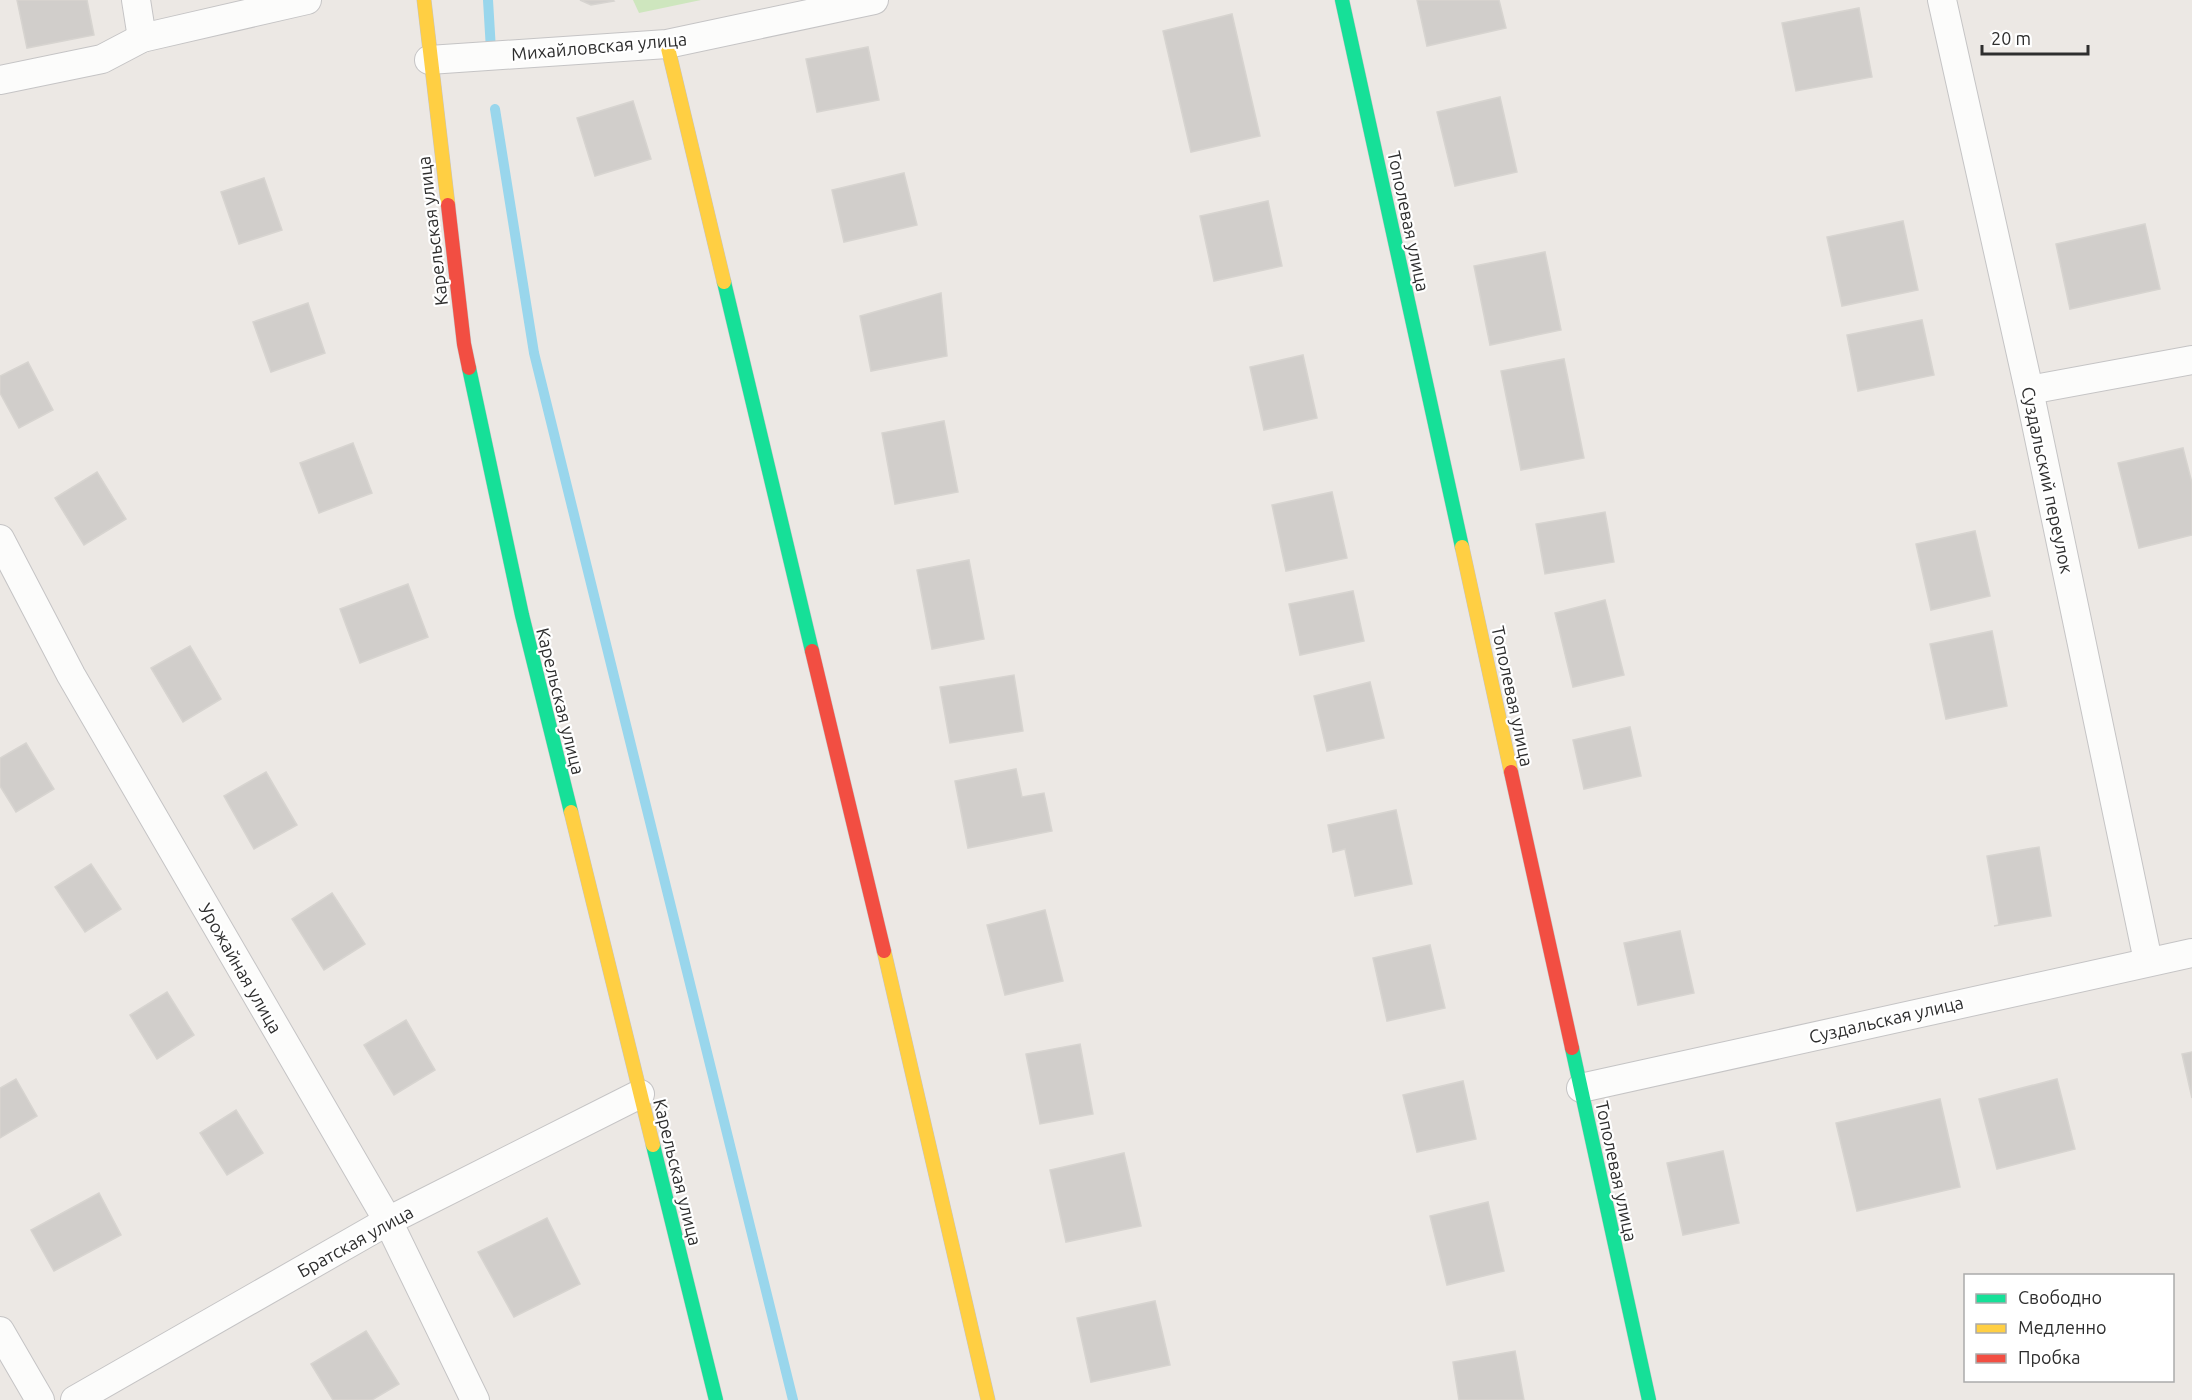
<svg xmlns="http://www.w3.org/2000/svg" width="2192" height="1400" font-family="Ubuntu,sans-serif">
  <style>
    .green { fill: #cee6be }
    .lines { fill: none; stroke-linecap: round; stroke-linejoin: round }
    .stream { stroke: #99d6ec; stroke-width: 10 }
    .building { fill: #d1cecb; stroke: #d7d4d0; stroke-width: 1.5 }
    .street-casing { stroke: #c5c4c5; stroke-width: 30 }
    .fast-casing { stroke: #c5c4c5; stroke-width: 15 }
    .slow-casing { stroke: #c5c4c5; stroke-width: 15 }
    .jam-casing { stroke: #c5c4c5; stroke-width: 15 }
    .street { stroke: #fcfcfb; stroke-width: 28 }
    .fast { stroke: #16e098; stroke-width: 14 }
    .slow { stroke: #ffcf43; stroke-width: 14 }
    .jam { stroke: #f24e42; stroke-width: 14 }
    .labels { text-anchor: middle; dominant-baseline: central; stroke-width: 4.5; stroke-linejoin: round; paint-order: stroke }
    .street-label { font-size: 18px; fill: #2e2e2e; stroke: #fff }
  </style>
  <rect width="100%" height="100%" fill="#ece8e4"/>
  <polygon class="green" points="633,0 701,0 639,13"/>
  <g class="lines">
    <g class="stream">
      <polyline points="488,0 491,50"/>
      <polyline points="495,109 534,353 793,1400"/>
    </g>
  </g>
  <g class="building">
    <polygon points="17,0 87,0 94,35 27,48"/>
    <polygon points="580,0 613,0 614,1 591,5"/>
    <polygon points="1417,0 1499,0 1506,28 1427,46"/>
    <polygon points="1859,8 1872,77 1796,91 1782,23"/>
    <polygon points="1232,14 1260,136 1191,152 1163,31"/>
    <polygon points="868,47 879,100 817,112 806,59"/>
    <polygon points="1500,97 1517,172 1455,186 1437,112"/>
    <polygon points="633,101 651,159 595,176 577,118"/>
    <polygon points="904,173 917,225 844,242 832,190"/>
    <polygon points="264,178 282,230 239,244 221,192"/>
    <polygon points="1268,201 1282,266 1214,281 1200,216"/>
    <polygon points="1903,221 1918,290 1842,306 1827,237"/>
    <polygon points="2145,224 2160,289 2070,309 2056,244"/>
    <polygon points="1545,252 1561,330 1490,345 1474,266"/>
    <polygon points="941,293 947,356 871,371 860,316"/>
    <polygon points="308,303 325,353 271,372 253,322"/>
    <polygon points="1922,320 1934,375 1858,391 1847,335"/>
    <polygon points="1303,355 1317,418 1264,430 1250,367"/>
    <polygon points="1564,359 1584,458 1521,470 1501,371"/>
    <polygon points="28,362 53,410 19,428 0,393 0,376"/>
    <polygon points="944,421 958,492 895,504 882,433"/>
    <polygon points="353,443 372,493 319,513 300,463"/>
    <polygon points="2183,448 2192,483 2192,535 2139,548 2118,463"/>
    <polygon points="97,472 126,519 84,545 55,498"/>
    <polygon points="1332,492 1347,558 1286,571 1272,505"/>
    <polygon points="1605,512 1614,562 1545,574 1536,524"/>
    <polygon points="1975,531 1990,596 1931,610 1916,544"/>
    <polygon points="969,560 984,639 932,649 917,570"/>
    <polygon points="408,584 428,637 360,663 340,609"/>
    <polygon points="1353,591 1364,641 1300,655 1289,604"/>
    <polygon points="1605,600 1624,675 1573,687 1555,613"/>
    <polygon points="1992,631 2007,706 1946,719 1930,644"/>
    <polygon points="190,646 221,699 183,722 151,668"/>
    <polygon points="1014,675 1023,731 950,743 940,687"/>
    <polygon points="1370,682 1384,738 1327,751 1314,696"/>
    <polygon points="1630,727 1641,776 1584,789 1573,740"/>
    <polygon points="26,743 54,789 16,812 0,786 0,758"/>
    <polygon points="1016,769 1022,797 1044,793 1052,831 968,848 955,781"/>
    <polygon points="266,772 297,825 254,849 224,796"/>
    <polygon points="1396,810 1412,884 1355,896 1345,849 1333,852 1328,825"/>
    <polygon points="2039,847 2051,916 1994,926 1999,925 1987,856"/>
    <polygon points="91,864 121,909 85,932 55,887"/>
    <polygon points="332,893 365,944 324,970 292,919"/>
    <polygon points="1045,910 1063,981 1005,995 987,925"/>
    <polygon points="1680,931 1694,993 1638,1005 1624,943"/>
    <polygon points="1430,945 1445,1008 1387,1021 1373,958"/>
    <polygon points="167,992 194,1035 157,1059 130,1015"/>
    <polygon points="406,1020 435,1070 394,1095 364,1045"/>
    <polygon points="1080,1044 1093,1114 1040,1124 1026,1054"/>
    <polygon points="2192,1052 2192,1098 2182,1054"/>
    <polygon points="16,1079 37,1116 0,1138 0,1088"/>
    <polygon points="2057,1079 2075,1149 1997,1169 1979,1099"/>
    <polygon points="1463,1081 1476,1139 1417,1152 1403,1095"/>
    <polygon points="1940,1099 1960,1187 1857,1211 1836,1123"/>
    <polygon points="236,1110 263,1153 227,1175 200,1133"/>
    <polygon points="1723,1151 1739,1223 1683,1235 1667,1163"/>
    <polygon points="1124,1153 1141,1226 1066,1242 1050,1170"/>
    <polygon points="99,1193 121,1235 54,1271 31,1230"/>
    <polygon points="1488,1202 1504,1271 1447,1285 1430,1216"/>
    <polygon points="547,1218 580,1284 514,1317 478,1252"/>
    <polygon points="1155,1301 1170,1365 1091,1382 1077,1318"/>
    <polygon points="366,1331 399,1384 372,1400 333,1400 311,1364"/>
    <polygon points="1515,1351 1524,1400 1459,1400 1453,1362"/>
  </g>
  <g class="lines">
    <g class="street-casing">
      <g id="street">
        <polyline points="136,0 142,38"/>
        <polyline points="1942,0 2029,390 2148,961"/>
        <polyline points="429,60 667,44 874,0"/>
        <polyline points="0,80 102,59 142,38 307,0"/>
        <polyline points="2029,390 2192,360"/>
        <polyline points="0,539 71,675 388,1221 475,1400"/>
        <polyline points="1581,1088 2192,953"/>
        <polyline points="0,1331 40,1400"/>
        <polyline points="75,1400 388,1221 640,1094"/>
      </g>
    </g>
    <g class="fast-casing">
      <g id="fast">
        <polyline points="1342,0 1462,547"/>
        <polyline points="724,282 812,651"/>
        <polyline points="469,368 522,615 571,812"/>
        <polyline points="1572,1048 1649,1400"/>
        <polyline points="653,1145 716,1400"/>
      </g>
    </g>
    <g class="slow-casing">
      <g id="slow">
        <polyline points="424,0 448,205"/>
        <polyline points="667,44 724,282"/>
        <polyline points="1462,547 1511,772"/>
        <polyline points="571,812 653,1145"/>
        <polyline points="884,951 988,1400"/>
      </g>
    </g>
    <g class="jam-casing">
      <g id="jam">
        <polyline points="448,205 464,344 469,368"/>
        <polyline points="812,651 884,951"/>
        <polyline points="1511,772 1572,1048"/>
      </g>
    </g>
    <use href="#street" class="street"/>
    <use href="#fast" class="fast"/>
    <use href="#slow" class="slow"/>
    <use href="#jam" class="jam"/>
  </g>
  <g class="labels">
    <g class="street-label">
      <text transform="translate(599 46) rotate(-5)">Михайловская улица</text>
      <text transform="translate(1409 221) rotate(78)">Тополевая улица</text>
      <text transform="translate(432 231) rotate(-97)">Карельская улица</text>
      <text transform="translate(2048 480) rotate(78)">Суздальский переулок</text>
      <text transform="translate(1513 696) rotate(78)">Тополевая улица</text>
      <text transform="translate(561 701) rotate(76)">Карельская улица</text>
      <text transform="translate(241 968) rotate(60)">Урожайная улица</text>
      <text transform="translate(1886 1019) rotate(-13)">Суздальская улица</text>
      <text transform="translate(1617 1171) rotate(78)">Тополевая улица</text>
      <text transform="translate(678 1172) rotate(76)">Карельская улица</text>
      <text transform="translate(355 1241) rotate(-29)">Братская улица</text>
    </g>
  </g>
  <rect x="1964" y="1274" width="210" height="108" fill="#ffffff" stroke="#ababab" stroke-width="1.5"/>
  <rect x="1976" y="1294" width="30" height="9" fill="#16e098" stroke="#ababab" stroke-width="1.5"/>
  <text x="2018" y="1304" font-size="18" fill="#2e2e2e">Свободно</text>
  <rect x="1976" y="1324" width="30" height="9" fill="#ffcf43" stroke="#ababab" stroke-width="1.5"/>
  <text x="2018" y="1334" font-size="18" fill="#2e2e2e">Медленно</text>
  <rect x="1976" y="1354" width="30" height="9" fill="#f24e42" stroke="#ababab" stroke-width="1.5"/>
  <text x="2018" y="1364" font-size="18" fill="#2e2e2e">Пробка</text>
  <path d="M1982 45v9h106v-9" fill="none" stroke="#2e2e2e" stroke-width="3"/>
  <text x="1991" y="45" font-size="18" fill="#2e2e2e" stroke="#ffffff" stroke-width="4.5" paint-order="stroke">20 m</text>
</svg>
